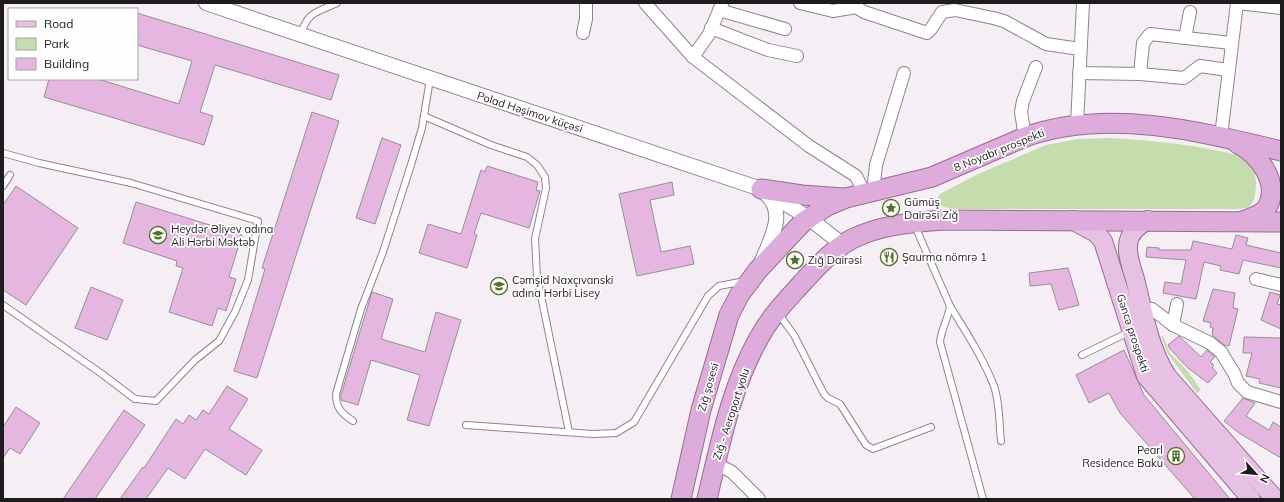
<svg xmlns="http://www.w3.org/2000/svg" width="1284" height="502" font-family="Mulish,sans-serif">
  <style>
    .green { fill: #c5dcaf }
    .building { fill: #e4b6e0; stroke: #968f95 }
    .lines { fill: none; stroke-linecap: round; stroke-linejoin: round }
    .service-casing { stroke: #8c858b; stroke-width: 8 }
    .minor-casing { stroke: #8c858b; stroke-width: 14 }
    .tertiary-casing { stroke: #8c858b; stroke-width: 16 }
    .primary-casing { stroke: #956d92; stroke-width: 20 }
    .trunk-casing { stroke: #956d92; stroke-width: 21 }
    .service { stroke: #fff; stroke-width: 6 }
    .minor { stroke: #fff; stroke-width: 12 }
    .tertiary { stroke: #fff; stroke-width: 14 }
    .primary { stroke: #e6c1e3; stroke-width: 18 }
    .trunk { stroke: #deacda; stroke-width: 19 }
    .labels { text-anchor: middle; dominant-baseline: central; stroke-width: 3.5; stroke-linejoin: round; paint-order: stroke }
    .street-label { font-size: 11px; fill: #1f1c1f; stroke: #fefefe }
    .poi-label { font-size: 11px; fill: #1f1c1f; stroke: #fefefe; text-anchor: start }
  </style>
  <rect width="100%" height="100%" fill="#f6eef5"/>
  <g class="green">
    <path d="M1110,138C1145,140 1180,143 1214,150C1223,152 1233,153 1241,158C1249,163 1256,173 1256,183C1255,194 1256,200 1248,208L1237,209H952L941,206L936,201L940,194L978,174L1046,145L1078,139Z"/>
    <polygon points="1161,336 1163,336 1170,353 1187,370 1201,390 1197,393 1168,354"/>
  </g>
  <g class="building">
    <polygon points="137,13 339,75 331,100 215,65 200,112 213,116 204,145 44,97 49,79 98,79 179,104 192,61 137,45"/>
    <polygon points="312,112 339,121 257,378 234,371 265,269 262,268"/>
    <polygon points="382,138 401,145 375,224 356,218"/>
    <polygon points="487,166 538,182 536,190 540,191 529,228 481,213 474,234 477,235 467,268 419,253 428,224 461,234 481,170 485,172"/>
    <polygon points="672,182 674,195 650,200 661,252 690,246 694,264 637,276 619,194"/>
    <polygon points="16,186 78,228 26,305 3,290 3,205"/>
    <polygon points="136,202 242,235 229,277 236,279 226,311 218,308 212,326 169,312 183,268 176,266 177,261 123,243"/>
    <polygon points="1236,235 1248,238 1246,245 1281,253 1281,268 1243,260 1239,274 1220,270 1221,266 1204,262 1196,299 1163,293 1165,282 1181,284 1186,260 1146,257 1147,247 1159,248 1159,250 1191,250 1193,241 1232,249"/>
    <polygon points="1068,268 1079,305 1059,310 1051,284 1030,286 1029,273"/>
    <polygon points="91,287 123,300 107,340 75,328"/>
    <polygon points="1213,289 1235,293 1233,308 1238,309 1229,346 1224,345 1212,335 1213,328 1210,327 1211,323 1203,321"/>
    <polygon points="372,292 393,299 381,339 425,352 436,312 461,320 429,426 407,420 420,375 371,360 358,405 341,400 341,395"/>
    <polygon points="1270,292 1280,295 1277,304 1281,305 1281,329 1261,320"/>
    <polygon points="1179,336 1201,357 1207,350 1215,357 1210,362 1214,365 1212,367 1217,373 1208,383 1188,368 1170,349 1168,345"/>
    <polygon points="1244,337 1281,338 1281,388 1259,383 1260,379 1246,376 1252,353 1243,353"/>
    <polygon points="1124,350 1144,395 1230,499 1195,499 1120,413 1109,393 1089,403 1076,375"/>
    <polygon points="227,386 248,399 229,429 262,450 246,475 205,449 185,479 168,468 146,499 120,499 143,467 144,468 176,419 183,424 189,415 196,420 203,410 209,414"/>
    <polygon points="1243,398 1255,403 1246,416 1269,430 1273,422 1281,427 1281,458 1239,433 1224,421"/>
    <polygon points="16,407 40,423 20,454 10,448 3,458 3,427"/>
    <polygon points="124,410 145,425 95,499 63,499"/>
  </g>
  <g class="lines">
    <g class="service-casing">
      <g id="service">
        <path d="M300,35C309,11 315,13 337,3"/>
        <polyline points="424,116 491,145 527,157 537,165 545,177 546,188 535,239 537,276 569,432"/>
        <polyline points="3,153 39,163 131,183 258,221 248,280 235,312 219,341 195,360 156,401 135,399 102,374 3,305"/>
        <polyline points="3,186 10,175"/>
        <path d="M915,226L950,306C948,319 941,330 940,342L983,499"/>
        <path d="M950,306C966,332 983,358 994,386C1000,403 999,423 1001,441"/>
        <polyline points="778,313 794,335 824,394 828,398 840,404 866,445 873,449 931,427"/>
        <polyline points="1082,355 1129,332"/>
        <path d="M353,421C341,413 336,408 336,394L361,309L383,252L410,168L422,128L430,79"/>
        <polyline points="466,425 593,434 616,433 634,422 708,296 719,286 745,281"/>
      </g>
    </g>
    <g class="minor-casing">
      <g id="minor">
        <polyline points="645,3 693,57 809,146 856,176 865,194"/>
        <polyline points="800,3 833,11 856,7 864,12 927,33 931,29 942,12 955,10 993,18 1004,21 1046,44 1080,49"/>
        <polyline points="1238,3 1281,8"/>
        <polyline points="719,10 785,29"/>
        <polyline points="711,28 768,50 797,56"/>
        <polyline points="583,33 586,19 586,3"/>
        <polyline points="1185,38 1190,12"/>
        <polyline points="693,57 709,34 722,4"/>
        <polyline points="1079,73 1140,74 1184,78 1200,66 1228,70"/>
        <polyline points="1140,74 1143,43 1150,34 1231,43"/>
        <polyline points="1077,124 1083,3"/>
        <polyline points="1221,136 1237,3"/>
        <polyline points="1025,137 1021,112 1023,101 1036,67"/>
        <polyline points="873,192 876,165 904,73"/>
        <polyline points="1256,279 1281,285"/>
        <polyline points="1143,310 1152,309 1173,325 1210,343 1221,352 1234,373 1238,383 1247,392 1281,402"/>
        <polyline points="1173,325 1177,304"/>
        <polyline points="715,463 732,472 759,499"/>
      </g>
    </g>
    <g class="tertiary-casing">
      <g id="tertiary">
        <polyline points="206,3 761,189 809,218 843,245"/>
        <path d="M761,264C769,241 788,214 766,194"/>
      </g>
    </g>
    <g class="primary-casing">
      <g id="primary">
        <polyline points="1072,220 1096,233 1103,241 1146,376 1251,499"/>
        <path d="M1148,220C1139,225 1128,234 1128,246C1127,256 1132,269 1135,279C1143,311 1149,348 1167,376L1275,499"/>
      </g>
    </g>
    <g class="trunk-casing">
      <g id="trunk">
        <path d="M1238,144C1259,153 1283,187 1265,210C1259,216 1250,218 1243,221"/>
        <polyline points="761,189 802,195 844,198"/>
        <path d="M681,499L701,410L729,315L740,294L758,270L803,222L827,206L846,198L932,177L1025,137C1108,108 1199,131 1281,151"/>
        <path d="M707,499C720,445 731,387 759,338C770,317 787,300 802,283C817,267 833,249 852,239C880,225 914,222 944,220L1281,222"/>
      </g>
    </g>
    <use href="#service" class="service"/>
    <use href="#minor" class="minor"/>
    <use href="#tertiary" class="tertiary"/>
    <use href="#primary" class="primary"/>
    <use href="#trunk" class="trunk"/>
  </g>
  <defs>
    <g id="sight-ring" transform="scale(0.9)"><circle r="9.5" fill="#fefefe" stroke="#527229" stroke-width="1.5"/><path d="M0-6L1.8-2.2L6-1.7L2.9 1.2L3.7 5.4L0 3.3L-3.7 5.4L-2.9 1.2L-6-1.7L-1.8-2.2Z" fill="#527229"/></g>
    <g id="university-ring" transform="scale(0.9)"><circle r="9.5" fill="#fefefe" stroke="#527229" stroke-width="1.5"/><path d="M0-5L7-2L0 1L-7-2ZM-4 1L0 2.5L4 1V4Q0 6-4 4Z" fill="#527229"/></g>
    <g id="restaurant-ring" transform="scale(0.9)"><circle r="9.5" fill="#fefefe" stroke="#527229" stroke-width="1.5"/><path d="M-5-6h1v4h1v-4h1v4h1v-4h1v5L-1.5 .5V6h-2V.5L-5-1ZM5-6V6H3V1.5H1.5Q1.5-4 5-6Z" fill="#527229"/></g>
    <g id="school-ring" transform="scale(0.9)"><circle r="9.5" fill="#fefefe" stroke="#527229" stroke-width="1.5"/><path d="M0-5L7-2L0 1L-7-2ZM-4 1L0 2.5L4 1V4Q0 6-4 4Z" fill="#527229"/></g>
    <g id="building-ring" transform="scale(0.9)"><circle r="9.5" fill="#fefefe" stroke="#527229" stroke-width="1.5"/><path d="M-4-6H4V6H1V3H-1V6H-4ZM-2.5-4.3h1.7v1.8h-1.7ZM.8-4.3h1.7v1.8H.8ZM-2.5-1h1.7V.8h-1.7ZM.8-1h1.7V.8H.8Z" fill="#527229"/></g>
  </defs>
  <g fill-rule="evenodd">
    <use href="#sight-ring" x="891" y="208"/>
    <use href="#university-ring" x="158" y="235"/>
    <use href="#restaurant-ring" x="889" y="257"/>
    <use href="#sight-ring" x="795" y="260"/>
    <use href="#school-ring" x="499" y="286"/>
    <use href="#building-ring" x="1176" y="456"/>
  </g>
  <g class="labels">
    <g class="street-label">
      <text transform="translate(530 112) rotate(18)">Polad Həşimov küçəsi</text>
      <text transform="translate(999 150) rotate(-22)">8 Noyabr prospekti</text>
      <text transform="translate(1133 333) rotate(72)">Gəncə prospekti</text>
      <text transform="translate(708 387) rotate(-74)">Zığ şosesi</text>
      <text transform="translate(731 414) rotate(-72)">Zığ - Aeroport yolu</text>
    </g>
    <g class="poi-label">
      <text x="904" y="202">Gümüş<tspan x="904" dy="13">Dairəsi Zığ</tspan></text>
      <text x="171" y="229">Heydər Əliyev adına<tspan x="171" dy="13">Ali Hərbi Məktəb</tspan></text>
      <text x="902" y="257">Şaurma nömrә 1</text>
      <text x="808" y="260">Zığ Dairəsi</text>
      <text x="512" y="280">Cəmşid Naxçıvanski<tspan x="512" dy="13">adına Hərbi Lisey</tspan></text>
      <text x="1163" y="450" text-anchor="end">Pearl<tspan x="1163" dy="13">Residence Baku</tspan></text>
    </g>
  </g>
  <rect width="1284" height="502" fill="none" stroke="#1f1c1f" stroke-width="8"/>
  <rect x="8" y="8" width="130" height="72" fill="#fefefe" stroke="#a5a4a5"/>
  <rect x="16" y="21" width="20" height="6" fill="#e6c1e3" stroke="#a5a4a5"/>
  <text x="44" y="28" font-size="12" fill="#1f1c1f">Road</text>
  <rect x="16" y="38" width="20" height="12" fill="#c5dcaf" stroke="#a5a4a5"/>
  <text x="44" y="48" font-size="12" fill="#1f1c1f">Park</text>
  <rect x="16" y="58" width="20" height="12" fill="#e4b6e0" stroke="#a5a4a5"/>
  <text x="44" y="68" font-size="12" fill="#1f1c1f">Building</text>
  <g transform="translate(1256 474) rotate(117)" stroke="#fefefe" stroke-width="3" paint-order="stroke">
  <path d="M0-3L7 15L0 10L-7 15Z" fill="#1f1c1f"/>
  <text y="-6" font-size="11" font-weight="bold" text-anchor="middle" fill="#1f1c1f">N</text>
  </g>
</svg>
